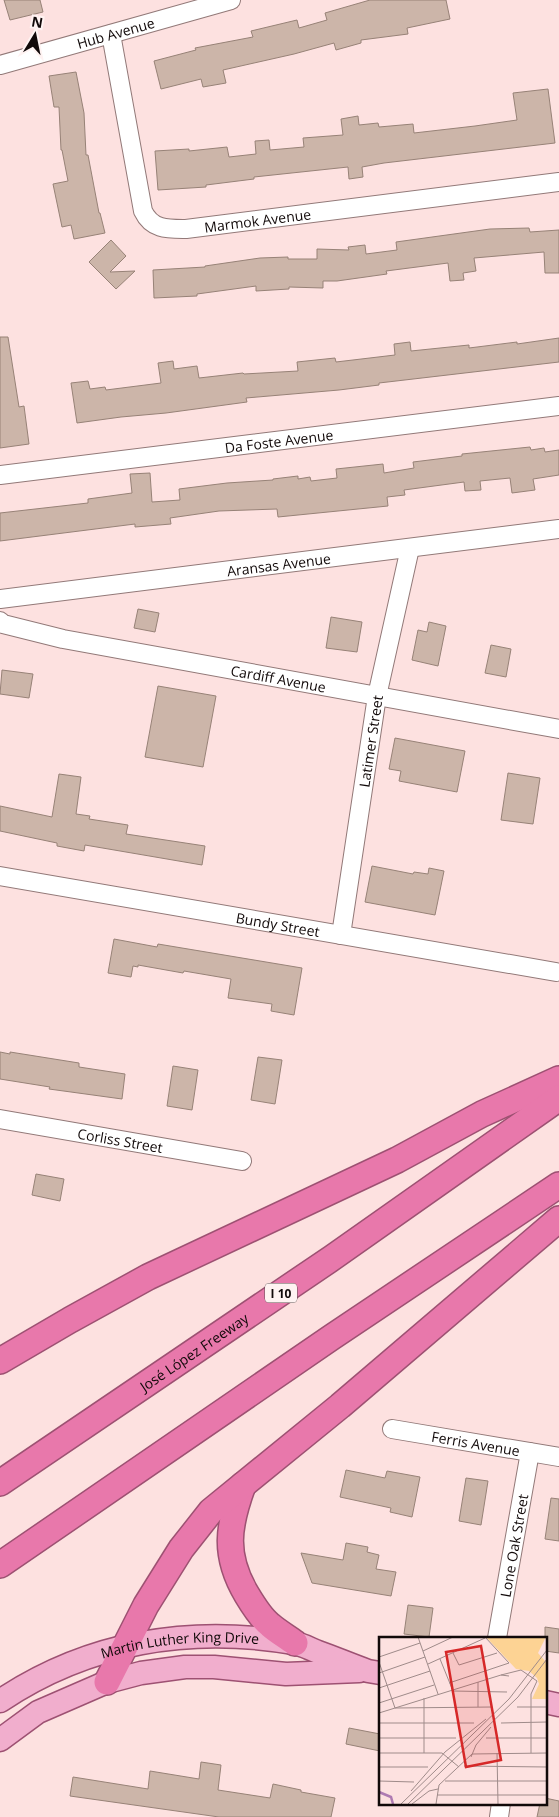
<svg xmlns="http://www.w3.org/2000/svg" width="559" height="1817" font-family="'Open Sans',sans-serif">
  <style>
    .building { fill: #ccb5a9; stroke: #978277 }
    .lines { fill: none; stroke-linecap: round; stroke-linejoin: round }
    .minor-casing { stroke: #927978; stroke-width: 20 }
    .major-casing { stroke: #9d5172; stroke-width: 25 }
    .highway-casing { stroke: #9d5172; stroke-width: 28 }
    .minor { stroke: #fff; stroke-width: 18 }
    .major { stroke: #f1aecd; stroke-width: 22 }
    .highway { stroke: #e878ab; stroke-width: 25 }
    .labels { text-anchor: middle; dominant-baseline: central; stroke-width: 4; stroke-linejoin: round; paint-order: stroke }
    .shield { fill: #fff3f2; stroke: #584f4f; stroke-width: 1 }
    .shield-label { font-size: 12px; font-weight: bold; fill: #110909 }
    .street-label { font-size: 14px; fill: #110909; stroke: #fff3f2 }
    .inset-river { fill: none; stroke: #ae7ab2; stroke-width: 2.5 }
    .inset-road { fill: none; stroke: #9f8b8a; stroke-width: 1 }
    .view { fill: #d62828; fill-opacity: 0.15; stroke: #d62828; stroke-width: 2.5 }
    .inset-edge { fill: none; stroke: #110909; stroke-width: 2.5 }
  </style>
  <rect width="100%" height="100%" fill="#fde1e0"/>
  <g class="building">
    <polygon points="4,0 40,0 43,12 10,20"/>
    <polygon points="370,0 446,0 450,19 407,28 408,34 361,40 361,43 336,50 334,43 294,54 223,70 226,83 203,87 201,79 161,89 154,61 196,50 195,48 253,37 251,31 297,20 299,28 327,20 325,13"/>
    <polygon points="76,72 84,113 86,155 88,155 99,213 100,213 105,233 74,239 71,225 62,227 53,184 68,181 62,150 61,150 59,107 54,107 49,76"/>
    <polygon points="548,89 555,143 384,163 362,167 363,177 349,179 348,167 254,177 254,179 206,185 206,187 158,190 155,151 189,149 189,151 227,147 229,157 256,154 255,141 269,140 270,150 304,147 303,138 343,135 341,119 358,116 359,125 378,123 379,127 413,124 414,133 475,126 517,120 513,93"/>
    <polygon points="529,228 530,232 559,230 559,273 545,273 544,252 474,258 476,271 463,273 464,280 450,281 448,263 386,271 387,274 337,281 323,281 323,288 289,287 289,289 256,291 256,286 197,294 197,296 154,298 153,270 205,267 205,266 260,258 288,257 288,259 317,259 317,249 349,250 348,247 365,245 366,254 397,250 396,242 490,229"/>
    <polygon points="111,240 126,256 110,272 135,271 116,289 89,262"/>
    <polygon points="0,337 8,337 19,407 24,406 29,444 0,448"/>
    <polygon points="559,338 559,362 379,383 379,385 339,390 246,398 247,402 166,413 121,417 77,423 71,383 88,381 90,389 105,387 106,390 161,383 158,363 173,361 174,369 197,366 199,378 243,373 244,374 298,371 297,362 335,358 336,362 395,355 394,344 410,342 411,351 469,345 469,348 517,342 517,344"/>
    <polygon points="530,447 531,450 544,448 545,452 559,450 559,475 533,479 535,490 512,493 510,478 480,481 481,490 465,491 464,482 404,490 405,495 387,497 388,506 278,517 277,509 219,511 170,518 171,524 135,527 135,524 0,541 0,513 88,503 88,499 132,493 130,474 150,473 152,502 180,500 179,489 227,483 273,480 273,479 298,476 298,479 310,477 311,481 337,478 336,469 383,464 384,473 414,468 413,462 462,456 462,454"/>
    <polygon points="138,609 159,613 155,632 134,628"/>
    <polygon points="331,617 362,622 357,652 326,648"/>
    <polygon points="429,622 446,626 438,666 412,660 418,630 427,632"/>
    <polygon points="491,645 511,649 506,677 485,673"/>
    <polygon points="2,670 33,674 29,698 0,694"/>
    <polygon points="158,686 216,696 203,767 145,757"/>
    <polygon points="395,738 465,751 457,792 399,781 401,771 389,769"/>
    <polygon points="508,773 540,778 533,824 501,820"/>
    <polygon points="59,774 81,777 76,814 90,816 89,819 128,825 126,834 205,846 202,865 85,845 84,851 57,846 57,843 0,831 0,806 52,817"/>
    <polygon points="372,866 413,874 414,872 428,874 429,868 444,871 435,915 365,902"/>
    <polygon points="114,939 157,947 158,944 302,968 294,1015 271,1011 272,1004 228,998 231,979 184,971 183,973 138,965 138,967 133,966 131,977 108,973"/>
    <polygon points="0,1052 10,1054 10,1052 79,1063 79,1067 125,1074 122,1099 49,1089 50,1087 0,1079"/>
    <polygon points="258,1057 282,1060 275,1104 251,1100"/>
    <polygon points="173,1066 198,1070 192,1110 167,1106"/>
    <polygon points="36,1174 64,1179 60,1201 32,1195"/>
    <polygon points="346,1470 385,1478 387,1471 420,1477 412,1517 390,1512 391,1508 340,1497"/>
    <polygon points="466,1478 488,1481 481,1525 459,1521"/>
    <polygon points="551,1498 559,1499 559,1541 545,1539"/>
    <polygon points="346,1543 368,1547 367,1552 379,1555 376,1569 396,1572 391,1596 312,1583 301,1553 343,1560"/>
    <polygon points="408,1605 433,1608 429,1637 404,1634"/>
    <polygon points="545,1627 559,1629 559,1653 545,1651"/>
    <polygon points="349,1728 380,1734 380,1751 346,1744"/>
    <polygon points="201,1762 221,1765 218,1790 270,1798 273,1784 301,1790 301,1792 335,1798 331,1817 219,1817 70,1796 73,1777 148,1789 150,1771 199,1779"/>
    <polygon points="545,1798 559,1801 559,1817 537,1817 540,1803 545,1803"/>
  </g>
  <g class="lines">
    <g class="minor-casing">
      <g id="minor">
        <path id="s1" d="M111,34L143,211C152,230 168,229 186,229L559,182"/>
        <path id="s2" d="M0,65L231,0"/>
        <path id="s3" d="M0,475L559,406"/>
        <path id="s4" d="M0,599L559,529"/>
        <path id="s5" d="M0,621L3,624L63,639L559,729"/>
        <path id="s6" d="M0,876L556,972"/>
        <path id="s7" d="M341,935L377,696L410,548"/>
        <path id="s8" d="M0,1119L242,1161"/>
        <path id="s9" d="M392,1429L559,1457"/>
        <path id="s10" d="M497,1638L530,1452"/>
        <polyline points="499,1817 501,1803"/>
      </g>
    </g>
    <g class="major-casing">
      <g id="major">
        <path id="s11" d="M0,1701C88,1642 190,1625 293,1643C302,1644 310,1649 318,1652C335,1658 351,1665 368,1671L380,1673"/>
        <polyline points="545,1702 559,1705"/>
        <polyline points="0,1740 38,1712 107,1682 141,1673 185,1667 214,1667 286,1674 359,1671"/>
      </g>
    </g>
    <g class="highway-casing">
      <g id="highway">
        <polyline points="0,1361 70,1320 148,1277 397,1160 482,1114 559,1079"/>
        <path id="s12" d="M0,1483L332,1258L559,1098"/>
        <path d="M243,1485C228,1526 223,1555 247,1595C253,1605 261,1618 270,1625C278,1632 287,1637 295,1643"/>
        <polyline points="0,1565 332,1337 559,1185"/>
        <polyline points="107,1682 146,1605 181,1549 211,1511 340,1406 559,1219"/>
      </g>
    </g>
    <use href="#minor" class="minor"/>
    <use href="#major" class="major"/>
    <use href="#highway" class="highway"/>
  </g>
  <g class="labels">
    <rect class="shield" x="265" y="1283.5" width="32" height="19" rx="4"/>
    <g class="shield-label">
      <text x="281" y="1293">I 10</text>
    </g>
    <g class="street-label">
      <text stroke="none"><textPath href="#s2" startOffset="120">Hub Avenue</textPath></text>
      <text stroke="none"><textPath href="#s1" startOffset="302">Marmok Avenue</textPath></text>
      <text stroke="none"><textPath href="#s3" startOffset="281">Da Foste Avenue</textPath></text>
      <text stroke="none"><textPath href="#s4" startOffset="281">Aransas Avenue</textPath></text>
      <text stroke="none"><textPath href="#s5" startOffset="285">Cardiff Avenue</textPath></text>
      <text stroke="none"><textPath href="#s7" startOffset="196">Latimer Street</textPath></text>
      <text stroke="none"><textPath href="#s6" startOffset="282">Bundy Street</textPath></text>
      <text stroke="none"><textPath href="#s8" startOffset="122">Corliss Street</textPath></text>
      <text stroke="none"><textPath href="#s12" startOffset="234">José López Freeway</textPath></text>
      <text stroke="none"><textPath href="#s9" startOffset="85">Ferris Avenue</textPath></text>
      <text stroke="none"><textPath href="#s10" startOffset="94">Lone Oak Street</textPath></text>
      <text stroke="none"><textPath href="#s11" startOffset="192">Martin Luther King Drive</textPath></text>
    </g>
  </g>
  <g transform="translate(379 1637)">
    <rect width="168" height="168" fill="#fde1e0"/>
    <path d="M107,0H167L159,16L167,25V62H153L160,47L158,41L150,34L137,32Z" fill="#fdd394"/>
    <path class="inset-river" d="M0,155L12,160L14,167"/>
    <path class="inset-road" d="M39,0L59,57M44,14L74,0M74,16L80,28L118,16M0,20L41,6M61,22L74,54L128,55M0,25L16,71L113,70M49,27L106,1M0,36L46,20M130,39L122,38L142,33L158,44L152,57V116M70,46L130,26L106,0M0,51L51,34M45,61V116M0,66L55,48M99,70V45M138,70H168M0,76L122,38M0,86H95M122,86L168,85M0,101H77M107,101H168M0,116H63L80,130M118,116L119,167M92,120L97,108L112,90M85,129L168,130M0,130H49M0,144L35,145M66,144H168M32,154L66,115L107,82M58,158H168M22,167L130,62L168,13M29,167L139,60L168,22M33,167L50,154L59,152M57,167L60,148L93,117L168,116"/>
    <path class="view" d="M102,9L122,123L87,130L67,15Z"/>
    <rect width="168" height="168" class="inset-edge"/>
  </g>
  <g transform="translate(35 35) rotate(10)" stroke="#fff3f2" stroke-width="4" paint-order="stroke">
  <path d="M0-4L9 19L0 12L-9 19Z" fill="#110909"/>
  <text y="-8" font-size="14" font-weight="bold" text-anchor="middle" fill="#110909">N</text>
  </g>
</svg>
